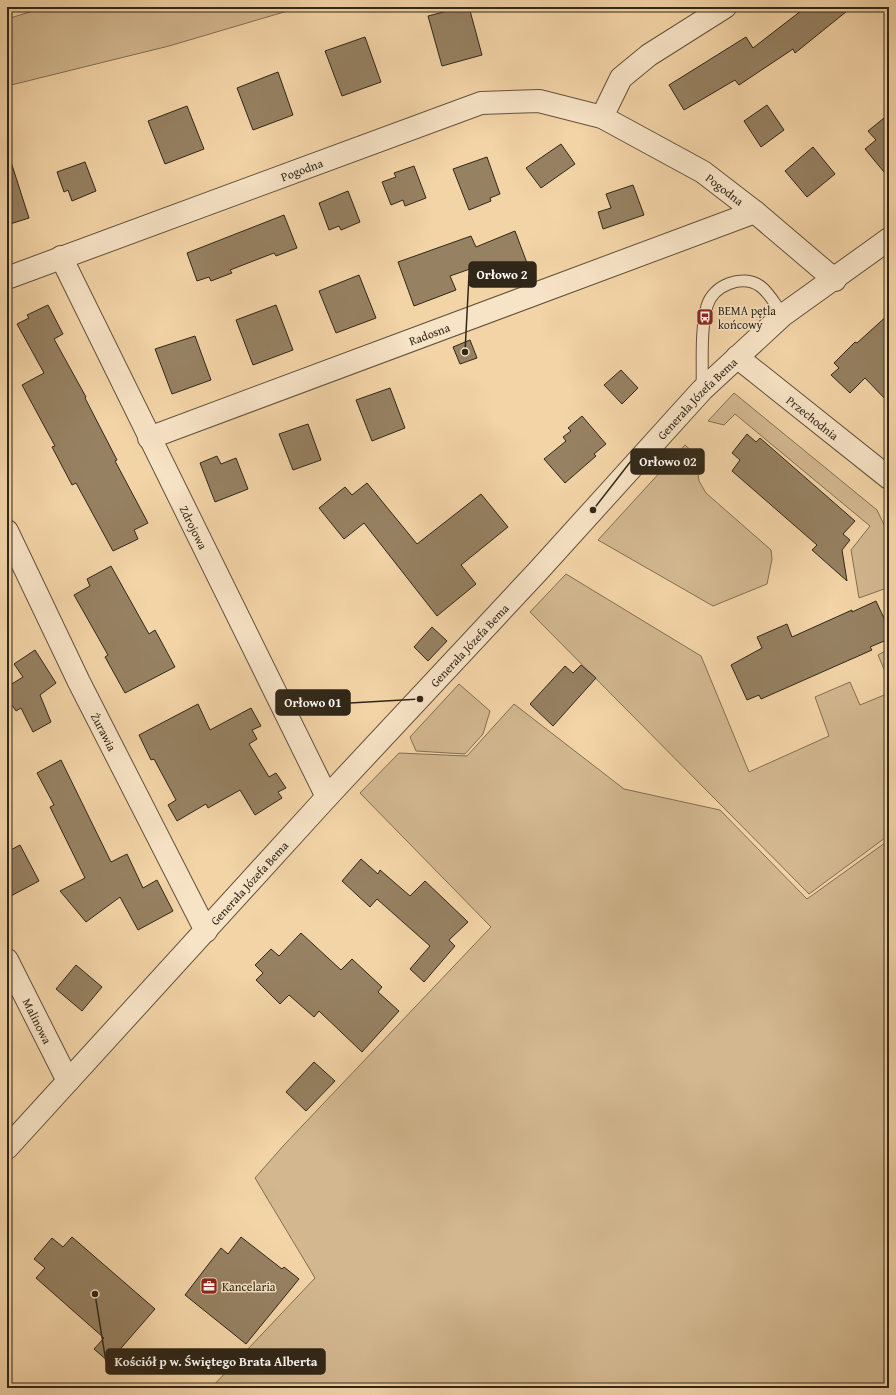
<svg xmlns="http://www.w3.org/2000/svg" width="896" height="1395" font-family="'Gentium Book Plus',serif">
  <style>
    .green { fill: #d2b78f; stroke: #826f54 }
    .building { fill: #968162; stroke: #312718 }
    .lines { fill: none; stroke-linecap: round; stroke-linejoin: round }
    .lane-casing { stroke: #62523c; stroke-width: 13 }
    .street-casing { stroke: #62523c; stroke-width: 24 }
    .lane { stroke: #f7e3c6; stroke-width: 11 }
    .street { stroke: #f7e3c6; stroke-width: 22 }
    .labels { text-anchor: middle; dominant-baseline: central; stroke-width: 3; stroke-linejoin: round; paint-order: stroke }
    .street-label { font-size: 12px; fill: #312718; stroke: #f7e3c6 }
    .poi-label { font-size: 12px; fill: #312718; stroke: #f7e3c6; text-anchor: start }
    .leader { fill: none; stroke: #312718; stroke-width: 1.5 }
    .callout-dot { fill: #312718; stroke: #f7e3c6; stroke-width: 1.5 }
    .callout { fill: #312718; stroke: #312718; stroke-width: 1.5 }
    .callout-label { font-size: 13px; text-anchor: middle; font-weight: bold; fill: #fff }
  </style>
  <rect width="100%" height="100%" fill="#f3d4a7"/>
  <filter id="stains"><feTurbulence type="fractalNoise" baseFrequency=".005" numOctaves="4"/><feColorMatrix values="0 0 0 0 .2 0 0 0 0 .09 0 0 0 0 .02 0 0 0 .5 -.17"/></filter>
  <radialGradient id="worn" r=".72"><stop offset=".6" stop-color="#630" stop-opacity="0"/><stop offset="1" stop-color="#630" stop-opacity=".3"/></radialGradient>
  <g class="green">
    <polygon points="46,7 301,7 169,46 7,86 7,19"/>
    <polygon points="734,393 877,510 889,535 889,600 884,589 859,598 851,550 870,526 735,414 724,425 708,421"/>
    <polygon points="685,445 695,454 699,481 706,493 771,550 772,559 767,584 713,606 598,540"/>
    <polygon points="566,574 701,656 749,772 829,736 815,697 850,682 860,705 889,693 889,835 809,894 530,612"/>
    <polygon points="889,649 889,681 878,655"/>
    <polygon points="459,684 490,711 483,734 465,754 416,751 410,737"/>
    <polygon points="514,704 624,789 720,810 807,899 889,840 889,1388 211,1388 315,1278 255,1178 284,1145 491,927 360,793 399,753 467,756"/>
  </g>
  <g class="building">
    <polygon points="463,7 469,7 482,55 442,66 428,16"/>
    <polygon points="806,7 852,7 795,53 793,49 739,85 735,80 684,110 669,85 746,37 753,48"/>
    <polygon points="365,37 381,82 342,96 325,51"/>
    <polygon points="278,72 293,115 253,130 237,88"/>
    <polygon points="767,105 784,130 761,147 744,121"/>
    <polygon points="187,106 204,149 165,164 148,121"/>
    <polygon points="889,114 889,178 865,149 876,140 868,131"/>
    <polygon points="561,144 575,164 541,188 526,168"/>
    <polygon points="813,147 835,174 807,197 785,171"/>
    <polygon points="487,157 500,194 490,198 491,201 469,210 453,169"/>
    <polygon points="11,162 29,218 7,225 7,163"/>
    <polygon points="85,162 96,191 72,201 68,190 64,192 57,172"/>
    <polygon points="414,166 426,198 405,206 403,200 391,205 382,182 396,177 394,173"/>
    <polygon points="633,185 644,215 603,229 598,212 611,208 606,194"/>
    <polygon points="348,191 360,222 341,230 339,226 329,230 319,203"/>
    <polygon points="284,215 297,248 276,256 274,253 230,270 232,273 211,281 209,277 197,281 187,253"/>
    <polygon points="515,231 527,263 507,270 505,266 493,271 490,262 450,276 456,290 414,306 398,262 471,236 476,247"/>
    <polygon points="359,275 376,318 336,333 319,291"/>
    <polygon points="48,305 63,334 54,339 86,397 85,398 117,460 115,461 148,523 134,530 138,539 113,551 76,483 72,485 52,447 55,446 22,385 44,373 17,324 29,318 27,315"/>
    <polygon points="276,305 293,350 253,365 236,320"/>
    <polygon points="889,314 889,403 865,378 850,393 831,375 839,368 834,363 855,342 857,343"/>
    <polygon points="195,336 211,380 172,394 155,349"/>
    <polygon points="470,340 477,358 460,364 453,347"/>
    <polygon points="621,370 638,388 622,404 604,385"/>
    <polygon points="390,388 405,428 372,441 356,400"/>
    <polygon points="582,416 606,444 594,454 596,456 565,483 544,459 566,441 563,437 571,431 568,428"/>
    <polygon points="308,424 321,460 293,470 279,434"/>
    <polygon points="747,434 756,442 760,438 855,521 843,534 850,540 842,550 847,581 812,550 817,545 732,471 740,460 732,453"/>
    <polygon points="217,456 221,464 236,458 248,489 215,502 200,463"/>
    <polygon points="367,483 417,544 481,494 508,527 461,565 476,584 437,616 364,523 344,539 319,508 345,487 352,495"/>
    <polygon points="111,566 149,634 155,630 175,667 125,693 105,657 108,655 74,595 90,586 87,579"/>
    <polygon points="876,601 889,629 889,639 870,647 872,650 761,699 759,695 747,700 731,665 762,648 757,637 787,624 792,637 852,610 852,612"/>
    <polygon points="432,627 447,641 428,661 414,647"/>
    <polygon points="35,650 56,683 40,695 51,722 33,732 21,708 16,711 7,698 7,687 23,677 14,664"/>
    <polygon points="581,665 596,678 553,726 530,704 565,666 573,673"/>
    <polygon points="198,704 210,730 251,708 261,726 252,730 257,739 249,744 269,777 276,773 286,788 278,792 282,798 255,815 240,790 208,808 206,804 177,821 168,805 176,800 154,759 151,760 139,735"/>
    <polygon points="61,760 111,862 127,854 143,888 157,880 173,911 138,930 120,897 86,922 60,891 85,878 50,807 54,805 37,773"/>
    <polygon points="20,845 39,881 7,898 7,852"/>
    <polygon points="361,859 378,874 380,870 410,896 425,881 468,922 449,940 455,946 424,982 410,969 430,946 377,899 370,907 342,881"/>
    <polygon points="301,933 341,970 352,959 382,987 378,992 399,1011 362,1052 319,1011 314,1017 289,995 280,1004 256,980 263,973 255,965 271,949 279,956"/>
    <polygon points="76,965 102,987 82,1011 56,989"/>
    <polygon points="314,1062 335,1081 306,1111 286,1092"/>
    <polygon points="72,1237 155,1309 109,1362 94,1349 104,1338 36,1278 45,1268 34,1259 52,1238 63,1247"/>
    <polygon points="241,1237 282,1269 284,1267 299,1279 246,1344 185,1295 221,1248 228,1254"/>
  </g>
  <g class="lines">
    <g class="lane-casing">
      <path id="lane" d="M702,389C703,363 700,332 707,306C713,285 742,274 760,286C769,292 776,306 783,315"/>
    </g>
    <g class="street-casing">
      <g id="street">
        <polyline points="602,117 621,78 649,55 725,7"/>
        <path id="s1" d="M61,257L327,797"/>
        <path id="s2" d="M7,278L481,103L539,101L602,117L703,172L755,212L835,280"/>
        <path id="s3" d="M737,357L889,478"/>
        <path id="s4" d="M149,438L755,212"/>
        <path id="s5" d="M7,531L79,682L206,931"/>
        <path id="s6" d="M7,960L68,1081"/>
        <path id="s7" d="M7,1148L327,797L539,570L702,390L783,315L889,239"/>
      </g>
    </g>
    <use href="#lane" class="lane"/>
    <use href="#street" class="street"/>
  </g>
  <defs>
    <g id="bus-square" transform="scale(0.9)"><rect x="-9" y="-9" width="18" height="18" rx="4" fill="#8f2418" stroke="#f7e3c6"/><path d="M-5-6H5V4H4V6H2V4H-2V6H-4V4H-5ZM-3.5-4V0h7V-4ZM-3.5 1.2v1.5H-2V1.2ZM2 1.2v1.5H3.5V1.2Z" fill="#fff"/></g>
    <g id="office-square" transform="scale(0.9)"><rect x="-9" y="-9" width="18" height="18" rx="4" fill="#8f2418" stroke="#f7e3c6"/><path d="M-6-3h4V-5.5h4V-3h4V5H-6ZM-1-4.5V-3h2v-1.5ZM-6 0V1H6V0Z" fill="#fff"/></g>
  </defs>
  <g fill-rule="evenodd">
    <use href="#bus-square" x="705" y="317"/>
    <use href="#office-square" x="209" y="1286"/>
  </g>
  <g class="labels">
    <g class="street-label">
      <text stroke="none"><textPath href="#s2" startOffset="314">Pogodna</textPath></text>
      <text stroke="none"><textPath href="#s2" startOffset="771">Pogodna</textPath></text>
      <text stroke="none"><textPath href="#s4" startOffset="299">Radosna</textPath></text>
      <text stroke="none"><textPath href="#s7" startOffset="1019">Generała Józefa Bema</textPath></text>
      <text stroke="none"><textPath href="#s3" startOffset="97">Przechodnia</textPath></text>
      <text stroke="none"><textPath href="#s1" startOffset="301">Zdrojowa</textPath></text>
      <text stroke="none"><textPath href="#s7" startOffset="683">Generała Józefa Bema</textPath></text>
      <text stroke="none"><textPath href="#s5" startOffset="223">Żurawia</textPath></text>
      <text stroke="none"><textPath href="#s7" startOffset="359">Generała Józefa Bema</textPath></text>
      <text stroke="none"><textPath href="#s6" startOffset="68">Malinowa</textPath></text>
    </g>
    <g class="poi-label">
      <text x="718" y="310">BEMA pętla<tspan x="718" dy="14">końcowy</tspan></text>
      <text x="222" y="1286">Kancelaria</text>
    </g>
  </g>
  <path class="leader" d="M465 352L469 275M593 510L631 461M420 699L350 703M95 1294L106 1362"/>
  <g class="callout-dot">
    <circle cx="465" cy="352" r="4"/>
    <circle cx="593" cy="510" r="4"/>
    <circle cx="420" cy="699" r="4"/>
    <circle cx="95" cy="1294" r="4"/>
  </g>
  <g class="callout">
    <rect x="469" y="262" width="67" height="25" rx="4"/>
    <rect x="631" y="449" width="73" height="25" rx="4"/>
    <rect x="276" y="690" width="74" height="25" rx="4"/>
    <rect x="106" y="1349" width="219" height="25" rx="4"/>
  </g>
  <g class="callout-label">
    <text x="502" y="279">Orłowo 2</text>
    <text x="668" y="466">Orłowo 02</text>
    <text x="313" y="707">Orłowo 01</text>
    <text x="216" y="1366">Kościół p w. Świętego Brata Alberta</text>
  </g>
  <rect width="896" height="1395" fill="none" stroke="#f3d4a7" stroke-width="24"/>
  <rect x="8" y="8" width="880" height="1379" fill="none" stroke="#312718" stroke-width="2"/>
  <rect x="12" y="12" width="872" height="1371" fill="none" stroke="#312718"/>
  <rect width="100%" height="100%" filter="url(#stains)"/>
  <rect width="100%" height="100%" fill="url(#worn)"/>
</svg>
